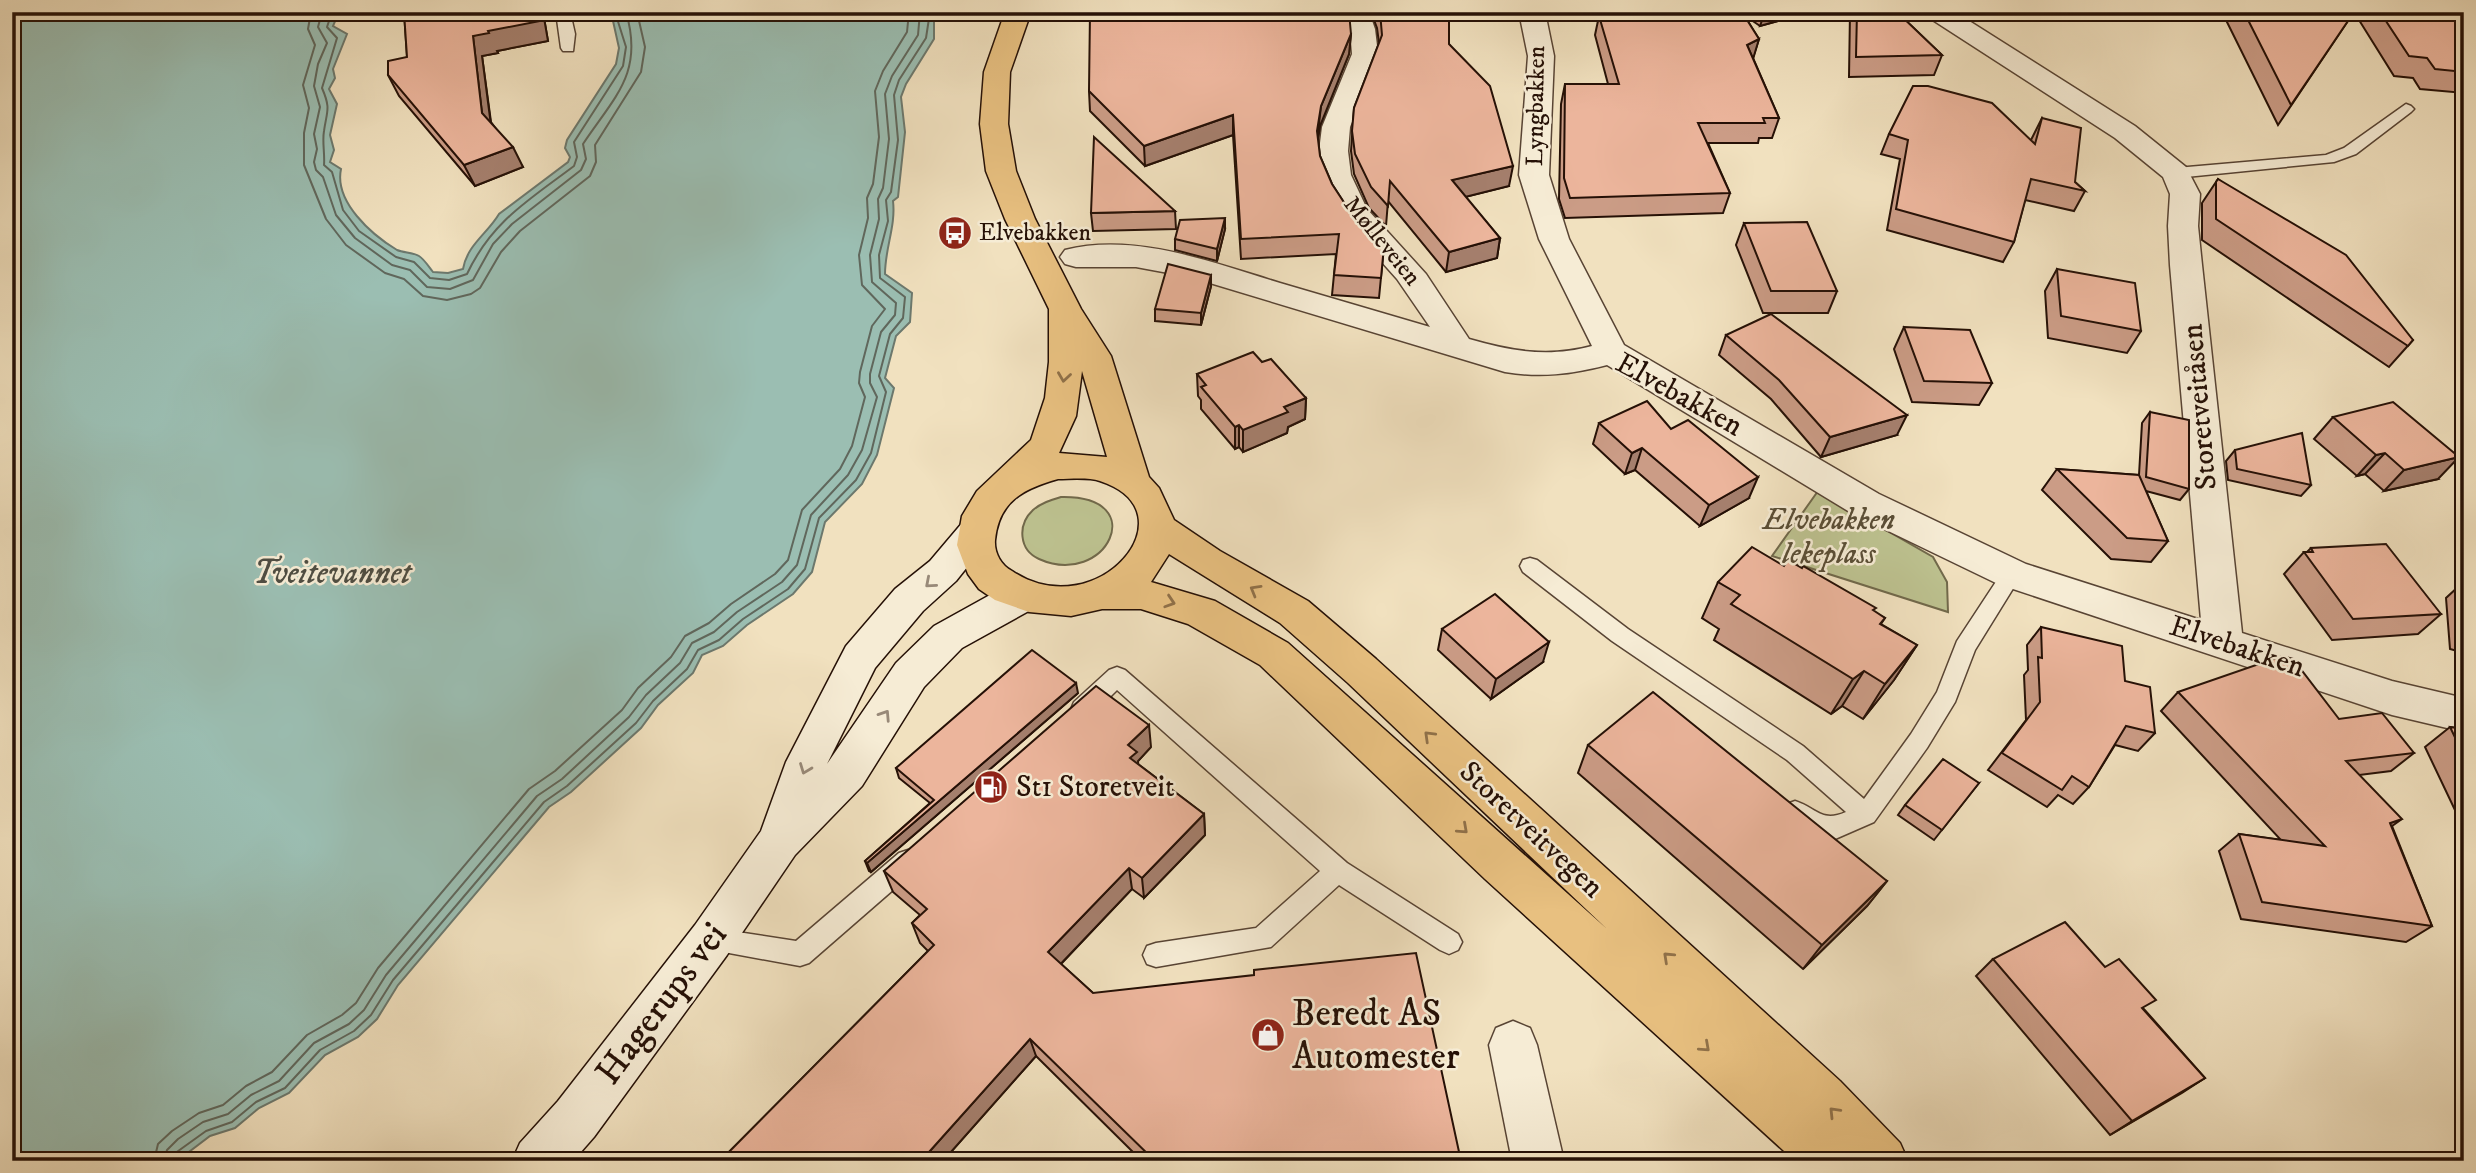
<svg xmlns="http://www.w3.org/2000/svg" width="2476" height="1173" font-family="'IM FELL DW Pica',serif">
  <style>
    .green { fill: #bdc290; stroke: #71694b; stroke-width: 2 }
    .water { fill: #9bbeb2; stroke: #6c786d; stroke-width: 2 }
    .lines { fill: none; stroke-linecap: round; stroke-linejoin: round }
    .shore { stroke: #60675c; stroke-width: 2 }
    .lane-casing { stroke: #584434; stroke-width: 3 }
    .street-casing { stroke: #584434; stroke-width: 3 }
    .secondary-casing { stroke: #251006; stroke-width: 3 }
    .primary-casing { stroke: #251006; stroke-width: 3 }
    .lane { fill: #f6ecd5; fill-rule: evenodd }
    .street { fill: #f6ecd5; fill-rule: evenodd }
    .secondary { fill: #f6ecd5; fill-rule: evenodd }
    .primary { fill: #e8c080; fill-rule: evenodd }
    .wall { fill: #cb9c86; stroke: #251006; stroke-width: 2 }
    .shaded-wall { fill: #a57f6d; stroke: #251006; stroke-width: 2 }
    .building { fill: #ecb59c; stroke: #251006; stroke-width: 2 }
    .oneway { stroke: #907149 }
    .oneway2 { stroke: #988978 }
    .labels { text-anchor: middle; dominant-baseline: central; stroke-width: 5; stroke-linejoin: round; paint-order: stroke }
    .far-street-label { font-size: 24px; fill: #251006; stroke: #f6ecd5 }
    .far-poi-label { font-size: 24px; fill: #251006; stroke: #f6ecd5; text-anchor: start }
    .street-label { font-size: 30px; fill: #251006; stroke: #f6ecd5 }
    .park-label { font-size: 30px; font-style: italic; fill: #5a4e36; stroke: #f6ecd5 }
    .poi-label { font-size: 30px; fill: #251006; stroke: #f6ecd5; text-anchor: start }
    .water-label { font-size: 32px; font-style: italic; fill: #4e4d42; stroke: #f6ecd5 }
    .near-street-label { font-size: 37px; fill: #251006; stroke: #f6ecd5 }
    .near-poi-label { font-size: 37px; fill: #251006; stroke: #f6ecd5; text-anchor: start }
  </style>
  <rect width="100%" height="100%" fill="#f1e1bf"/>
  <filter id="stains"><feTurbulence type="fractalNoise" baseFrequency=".00286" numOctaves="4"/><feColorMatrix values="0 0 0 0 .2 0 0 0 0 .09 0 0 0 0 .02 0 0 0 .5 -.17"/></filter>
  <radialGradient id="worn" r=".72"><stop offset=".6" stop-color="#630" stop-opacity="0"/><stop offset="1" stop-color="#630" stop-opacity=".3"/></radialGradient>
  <g class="green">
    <polygon points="1818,491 1933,557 1947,582 1948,612 1772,556"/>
    <path d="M1061,497C1153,495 1106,589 1039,559C1019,550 1017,525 1033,510C1041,503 1051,500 1061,497Z"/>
  </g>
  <path class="water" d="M12,12H339L333,26L347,34L333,69L335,78L329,89L337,104L330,135L334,150L330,162L341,169C334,202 372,235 397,250C404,253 413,252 419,256C424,259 429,267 433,272L448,273L463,269C467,245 488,233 499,214L568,162L570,157L565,148L567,140L616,64L619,48L613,21L607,12H941L934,18V39L906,84L901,97L905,132L898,197L893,201C896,226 885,248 885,274L912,293L910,322L896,336L885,378L894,388L877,455L862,484L825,522L812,572L793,594L747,625L723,646L702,655L693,673L658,705L641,728L571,792L549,807L398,985L377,1019L358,1037L325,1055L289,1093L259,1108L235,1128L210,1136L177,1161H12Z"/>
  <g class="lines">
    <g class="shore">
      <polyline points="311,12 308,29 315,45 303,85 309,108 304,133 304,165 326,219 346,245 385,273 404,279 423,296 447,300 471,294 480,288 501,252 520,231 590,176 596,162 595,145 641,72 645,47 637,12"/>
      <path d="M322,12L318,27L327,43L318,64L314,86L320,107L314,134L317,149L314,162L316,170L323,177L336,215L355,238L392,265L410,270L427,287L450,289L473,280L493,244L512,224L581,170L586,159L583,144C615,96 644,73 626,12"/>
      <path d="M332,12L327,27L337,38L322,88C331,109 327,110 324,131C322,142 325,153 324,165L332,172L343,210L359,231L396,257L414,262L430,278L449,280L467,274C492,221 529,200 574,166L577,157L574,142L623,66L626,47L615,12"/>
      <polyline points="154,1161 158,1144 172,1131 199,1113 223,1105 246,1086 272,1072 307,1035 342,1015 356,1003 378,968 529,789 555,771 622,710 638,688 671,657 685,636 709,623 731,604 775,574 788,560 802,510 840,469 852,446 865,397 859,383 860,372 872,326 885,309 862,285 859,255 868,218 867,198 873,184 879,137 875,91 883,71 907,32 909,12"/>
      <polyline points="164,1161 167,1150 178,1139 203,1122 228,1114 251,1095 279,1081 314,1043 349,1024 364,1010 386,975 537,796 562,779 629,717 646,695 680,663 692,643 714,632 737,612 782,582 797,565 811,515 848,475 862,450 877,397 870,383 870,374 881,332 895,315 896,303 872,282 870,255 879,219 878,199 883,188 889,139 885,94 892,76 918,35 920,12"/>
      <polyline points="173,1161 174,1154 206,1131 232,1122 256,1102 285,1088 320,1050 354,1031 371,1015 393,980 544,802 567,786 636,723 653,701 687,669 698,650 719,640 743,619 788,589 805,569 819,518 856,480 871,453 886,392 879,376 890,334 903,318 905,297 880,278 879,255 888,221 886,200 891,192 898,140 894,95 899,80 926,38 930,12"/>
    </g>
    <g class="lane-casing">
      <g id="lane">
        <polygon points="556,12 570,12 575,34 573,51 563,51 561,48"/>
        <polygon points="2406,104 2411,106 2414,109 2411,112 2356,154 2334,162 2176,178 2168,173 2176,168 2326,155 2344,148"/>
        <path d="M1530,558L1537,560L1628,629L1803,746L1864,799L1911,734L1937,692L1957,641L2005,568L2012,566L2019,568L2022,574L1975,650L1955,702L1927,748L1874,822L1835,839L1806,833L1787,818L1783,811L1787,804L1795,801C1817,808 1821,823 1846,812L1787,760L1612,641L1523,572L1520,566L1523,560Z"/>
        <path d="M1117,667L1125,670L1347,863L1458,934L1462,942L1458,950L1449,954L1440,950L1339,885L1271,947L1156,967L1147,964L1143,955L1147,946L1156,943L1256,928L1320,871L1117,690C1105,701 1092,722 1074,716L1071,709L1074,702L1109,670Z"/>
        <polygon points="908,850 917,853 920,861 917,869 809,963 800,966 702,948 698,940 702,932 711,928 796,941 899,853"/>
      </g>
    </g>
    <g class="street-casing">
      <g id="street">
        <path d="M1343,12H1369L1375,29L1378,54L1350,127L1348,151L1351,175L1367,209L1426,274L1469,339C1511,351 1548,358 1592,346L1539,239L1519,175L1528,56L1519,12H1545L1554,56L1549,175L1569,239L1624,345L1879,494L2026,564L2201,620L2170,265L2168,226L2170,194L2163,177L2115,138L1928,17L1924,12H1955L2135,126L2186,167L2200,194L2198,226L2202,265L2242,633L2392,681L2464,698V732L2392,715L1998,584L1853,514L1607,365C1572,374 1541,378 1505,372L1190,277L1136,267H1076L1065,264L1060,257L1065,250C1135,232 1214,263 1280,283C1330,298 1380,312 1430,327L1397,279L1346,222L1333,203L1321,175L1319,151L1322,127L1352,54L1350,29Z"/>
        <polygon points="1513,1021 1530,1028 1537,1045 1564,1161 1512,1161 1489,1045 1496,1028"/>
      </g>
    </g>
    <g class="secondary-casing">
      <polygon id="secondary" points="976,518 989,522 995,532 956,581 923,611 875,668 827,764 896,663 934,626 1008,585 1022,581 1036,585 1041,596 1036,607 962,648 924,687 862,786 795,855 727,955 594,1137 573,1161 512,1161 520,1143 558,1101 695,925 761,831 786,762 846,646 895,589 930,561 963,522"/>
    </g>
    <g class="primary-casing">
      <path id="primary" d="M1005,12H1031L1010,72L1008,124L1016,171L1035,219L1081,309L1111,356L1149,477L1159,488L1174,520L1220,551L1308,601L1376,659L1840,1081L1900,1143L1908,1161H1795L1485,879L1260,665L1188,624L1141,609H1102L1071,616L1029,612L995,600L979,589L968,574L957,545L962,516L977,491L1031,440L1045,398L1049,362V309L1005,219L986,171L980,124L984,72ZM1082,371L1107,457L1059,453L1076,416ZM1058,479C1071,479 1088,477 1100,481C1195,512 1097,628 1012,571C1001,565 994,553 995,540C999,501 1023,489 1058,479ZM1169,554L1280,623L1348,683L1607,929L1288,643L1215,601L1151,582Z"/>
    </g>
    <use href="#lane" class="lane"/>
    <use href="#street" class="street"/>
    <use href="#secondary" class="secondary"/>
    <use href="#primary" class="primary"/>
  </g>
  <g class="wall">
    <polygon points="404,12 543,12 548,41 497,51 498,53 482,56 491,122 523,167 475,186 399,96 388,75 407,57"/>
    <polygon points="1371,12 1449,12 1449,44 1509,186 1465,197 1500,238 1497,258 1446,272 1388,201 1386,226 1369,208 1354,174 1351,151 1354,108 1379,43 1377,28"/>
    <polygon points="1675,12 1810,12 1760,26 1744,15 1759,39 1753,58 1779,118 1772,138 1759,138 1758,143 1708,143 1730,193 1723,213 1565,218 1559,199 1561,104 1565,84 1608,84 1595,35 1599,16"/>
    <polygon points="1850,12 1897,12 1942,55 1934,75 1849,77"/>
    <polygon points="2222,12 2464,12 2464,93 2420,89 2413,78 2394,76 2354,12 2278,125"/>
    <polygon points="1351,34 1349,54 1320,126 1318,138 1320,156 1332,184 1345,204 1384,246 1379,298 1332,295 1336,254 1241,259 1233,135 1145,166 1090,111 1089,91"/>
    <polygon points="2042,118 2075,182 2085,191 2074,211 2025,200 2014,242 2003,262 1887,230 1900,159 1881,154 1889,134 2031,140"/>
    <polygon points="2218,179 2413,340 2389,367 2202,240 2202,203"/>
    <polygon points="1175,211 1176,229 1093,231 1091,213"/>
    <polygon points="1744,223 1837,291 1828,313 1763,313 1736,245"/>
    <polygon points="1225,229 1217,261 1175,250 1175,239"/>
    <polygon points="2057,269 2141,331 2127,353 2048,338 2045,291"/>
    <polygon points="1211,275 1211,286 1201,325 1155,321 1155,309"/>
    <polygon points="1904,327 1992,383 1979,405 1912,402 1894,349"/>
    <polygon points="1726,335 1897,435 1821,457 1771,399 1719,355"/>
    <polygon points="1262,362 1306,398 1305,419 1288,427 1287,433 1243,452 1239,447 1235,449 1201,409 1201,400 1198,396 1197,374"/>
    <polygon points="2150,412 2189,489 2180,500 2146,491 2168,541 2151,562 2111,559 2042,490 2057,469 2139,475 2142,423"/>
    <polygon points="2333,417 2438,479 2384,491 2365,474 2357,476 2314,439"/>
    <polygon points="1599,423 1671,429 1749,498 1700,526 1635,470 1625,474 1593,444"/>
    <polygon points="2235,450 2311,485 2301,496 2228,480 2226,461"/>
    <polygon points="2311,548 2441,614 2418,634 2332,640 2284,574 2304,552 2307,552"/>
    <polygon points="1784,566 1885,618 1881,624 1917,645 1894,680 1863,719 1842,706 1831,714 1714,640 1719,629 1702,618 1718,582"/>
    <polygon points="2458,587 2464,589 2464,653 2450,649 2446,598"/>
    <polygon points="2041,627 2125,681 2155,733 2138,751 2115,745 2089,787 2073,804 2058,795 2047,807 1988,770 2026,720 2024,675 2028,670 2027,645"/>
    <polygon points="1442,629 1543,662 1491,699 1438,650"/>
    <polygon points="2178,692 2339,719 2414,753 2391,771 2359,775 2392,826 2432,926 2406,942 2241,919 2219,851 2239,834 2281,840 2161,711"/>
    <polygon points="1078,693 871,872 869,871 865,861 930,803 899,778 896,768"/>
    <polygon points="2450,727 2464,729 2464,829 2425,747"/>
    <polygon points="1588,745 1887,881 1867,906 1803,969 1578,773"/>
    <polygon points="1151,747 1138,761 1138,764 1204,814 1205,835 1144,898 1132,889 1061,964 1093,993 1461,1161 1142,1161 1036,1056 943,1161 720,1161 928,951 920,943 912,923 920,915 893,892 884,871"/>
    <polygon points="1979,783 1934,840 1898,815 1905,805"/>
    <polygon points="1993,959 2144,1009 2205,1078 2110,1135 1976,976"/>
  </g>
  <g class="shaded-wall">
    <polygon points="538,12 543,12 548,41 497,51 498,53 482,56 492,133 482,113 473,36"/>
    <polygon points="1765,12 1810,12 1760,26"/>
    <polygon points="1351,34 1349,54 1320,126 1316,151 1321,106"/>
    <polygon points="1759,39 1753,59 1747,45"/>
    <polygon points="1233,115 1233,135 1145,166 1144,146"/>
    <polygon points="513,147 523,167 475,186 464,165"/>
    <polygon points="1513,166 1509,186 1449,201 1452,180"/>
    <polygon points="1225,218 1225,229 1217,261 1217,249"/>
    <polygon points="1500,238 1497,258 1446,272 1449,252"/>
    <polygon points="1211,275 1211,286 1201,325 1201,313"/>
    <polygon points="1306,398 1305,419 1288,427 1287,433 1243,452 1243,430 1284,407"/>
    <polygon points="1907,415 1897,435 1821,457 1830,437"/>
    <polygon points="1239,425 1239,447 1235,449 1235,427"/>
    <polygon points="1642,448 1635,470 1625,474 1632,453"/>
    <polygon points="2385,453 2365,474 2357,476 2376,455"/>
    <polygon points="2459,457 2438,479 2384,491 2404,470"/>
    <polygon points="1758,477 1749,498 1700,526 1709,505"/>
    <polygon points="1549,642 1543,662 1491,699 1496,679"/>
    <polygon points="1917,645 1894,680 1863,719 1885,684"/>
    <polygon points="1864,671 1842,706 1831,714 1853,679"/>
    <polygon points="1076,683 1078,693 871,872 867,863"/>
    <polygon points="1149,725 1151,747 1138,761 1139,774 1132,781 1128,745"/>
    <polygon points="1204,814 1205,835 1144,898 1142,878"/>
    <polygon points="2402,819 2378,836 2390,823"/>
    <polygon points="1129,868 1132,889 1053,972 1048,952"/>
    <polygon points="1887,881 1867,906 1803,969 1822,945"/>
    <polygon points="1030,1039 1036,1056 943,1161 921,1161"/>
    <polygon points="2205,1078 2182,1093 2110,1135 2132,1121"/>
  </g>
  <g class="building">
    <polygon points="404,12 538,12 540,21 488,31 489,33 473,36 482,113 513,147 464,165 388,75 388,61 407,57"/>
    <polygon points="1090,12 1349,12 1351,34 1321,106 1317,131 1320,156 1332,184 1345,204 1384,246 1381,278 1334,275 1339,234 1241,239 1233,115 1144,146 1089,91"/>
    <polygon points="1380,12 1449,12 1449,44 1490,86 1513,166 1452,180 1500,238 1449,252 1390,181 1388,206 1371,187 1355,154 1352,131 1354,108 1382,35"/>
    <polygon points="1675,12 1742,12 1759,39 1747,45 1779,118 1763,118 1765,123 1698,123 1730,193 1570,198 1564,178 1565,84 1619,84 1599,16"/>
    <polygon points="1857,12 1897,12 1942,55 1856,57"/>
    <polygon points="2244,12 2354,12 2291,105"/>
    <polygon points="2380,12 2464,12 2464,72 2435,69 2427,58 2409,56"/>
    <polygon points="1913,86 1928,86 1992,103 2035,144 2042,118 2081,128 2075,182 2085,191 2031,179 2014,242 1896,209 1908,140 1889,134"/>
    <polygon points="1094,137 1175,211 1091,213"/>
    <polygon points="2218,179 2346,255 2413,340 2408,346 2216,219 2216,182"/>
    <polygon points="1225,218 1217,249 1175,239 1180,220"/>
    <polygon points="1807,222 1837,291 1771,291 1744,223"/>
    <polygon points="1168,264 1211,275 1201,313 1155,309"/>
    <polygon points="2057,269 2135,283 2141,331 2061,316"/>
    <polygon points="1771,314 1907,415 1830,437 1779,380 1726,335"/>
    <polygon points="1904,327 1970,330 1992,383 1924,381"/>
    <polygon points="1253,352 1262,362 1271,359 1306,398 1284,407 1288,412 1243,430 1239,425 1235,427 1201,387 1206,385 1197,374"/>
    <polygon points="1647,401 1671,429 1688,420 1758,477 1709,505 1642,448 1632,453 1599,423"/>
    <polygon points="2393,402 2459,457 2404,470 2385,453 2376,455 2333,417"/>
    <polygon points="2150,412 2189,420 2189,489 2146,477"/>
    <polygon points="2302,433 2311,485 2237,469 2235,450"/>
    <polygon points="2057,469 2139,475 2168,541 2127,538"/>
    <polygon points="2386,544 2441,614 2353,619 2304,552 2313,552 2311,548"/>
    <polygon points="1752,547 1784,566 1788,560 1802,568 1803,566 1876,608 1873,610 1885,618 1880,624 1917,645 1885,684 1864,671 1853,679 1731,604 1740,595 1718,582"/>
    <polygon points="2458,587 2464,589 2464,639 2462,638"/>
    <polygon points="1495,594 1549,642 1496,679 1442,629"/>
    <polygon points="2041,627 2122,646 2125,681 2150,687 2155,733 2126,726 2089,787 2072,776 2062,790 2002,753 2040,702 2038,657 2042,658"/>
    <polygon points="1032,650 1076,683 867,863 865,861 934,800 896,768"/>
    <polygon points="2282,656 2293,659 2339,719 2382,713 2414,753 2346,761 2402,819 2390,823 2432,926 2262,902 2239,834 2325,846 2178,692"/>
    <polygon points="1096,686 1149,725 1128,745 1137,752 1130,758 1204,814 1142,878 1129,868 1048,952 1093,993 1254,975 1254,970 1416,953 1461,1161 1155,1161 1030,1039 921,1161 720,1161 934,945 912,923 927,909 884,871"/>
    <polygon points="1653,692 1887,881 1822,945 1588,745"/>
    <polygon points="2450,727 2464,729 2464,756"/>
    <polygon points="1943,759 1979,783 1942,830 1905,805"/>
    <polygon points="2065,922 2105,967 2119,959 2156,1000 2142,1008 2205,1078 2132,1121 1993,959"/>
  </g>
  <defs><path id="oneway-chevron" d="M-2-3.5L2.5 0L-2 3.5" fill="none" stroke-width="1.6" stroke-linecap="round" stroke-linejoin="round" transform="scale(1.75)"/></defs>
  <g class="oneway">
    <use href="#oneway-chevron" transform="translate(1064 377) rotate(98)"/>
    <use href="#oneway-chevron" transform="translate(1255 590) rotate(-150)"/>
    <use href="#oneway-chevron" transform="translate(1170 602) rotate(18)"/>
    <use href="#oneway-chevron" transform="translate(1429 736) rotate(-136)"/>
    <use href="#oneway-chevron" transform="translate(1463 829) rotate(42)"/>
    <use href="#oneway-chevron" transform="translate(1668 957) rotate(-137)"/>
    <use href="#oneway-chevron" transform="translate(1705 1047) rotate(42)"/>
    <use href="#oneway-chevron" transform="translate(1834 1112) rotate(-134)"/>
  </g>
  <g class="oneway2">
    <use href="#oneway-chevron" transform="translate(930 583) rotate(139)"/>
    <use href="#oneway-chevron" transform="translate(885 715) rotate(-57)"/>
    <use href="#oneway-chevron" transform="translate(805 769) rotate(111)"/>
  </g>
  <defs>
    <g id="bus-disc" transform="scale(1.75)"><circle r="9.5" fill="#8f2418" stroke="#f6ecd5"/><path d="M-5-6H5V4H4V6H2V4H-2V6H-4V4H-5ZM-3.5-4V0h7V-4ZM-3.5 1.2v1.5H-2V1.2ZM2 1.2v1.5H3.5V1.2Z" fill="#fff"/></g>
    <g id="fuel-disc" transform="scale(1.75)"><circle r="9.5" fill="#8f2418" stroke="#f6ecd5"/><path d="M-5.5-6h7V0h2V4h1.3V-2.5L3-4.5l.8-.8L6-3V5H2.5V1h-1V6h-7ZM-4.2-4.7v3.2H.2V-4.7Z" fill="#fff"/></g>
    <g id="shop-disc" transform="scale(1.75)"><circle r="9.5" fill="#8f2418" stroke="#f6ecd5"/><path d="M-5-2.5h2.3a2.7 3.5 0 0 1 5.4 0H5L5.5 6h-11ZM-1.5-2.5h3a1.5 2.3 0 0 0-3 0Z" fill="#fff"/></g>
  </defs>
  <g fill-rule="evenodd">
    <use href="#bus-disc" x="955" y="233"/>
    <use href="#fuel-disc" x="991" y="787"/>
    <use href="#shop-disc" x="1268" y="1035"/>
  </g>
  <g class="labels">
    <g class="far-street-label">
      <text transform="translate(1536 106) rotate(-89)">Lyngbakken</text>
      <text transform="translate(1382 241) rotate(51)">Mølleveien</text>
    </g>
    <g class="far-poi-label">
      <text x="979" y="233">Elvebakken</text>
    </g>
    <g class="street-label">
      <text transform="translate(1679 395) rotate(29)">Elvebakken</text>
      <text transform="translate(2200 407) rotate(-95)">Storetveitåsen</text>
      <text transform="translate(2237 647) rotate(18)">Elvebakken</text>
      <text transform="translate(1531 830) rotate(43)">Storetveitvegen</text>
    </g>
    <g class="park-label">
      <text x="1829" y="520">Elvebakken<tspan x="1829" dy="34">lekeplass</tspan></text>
    </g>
    <g class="poi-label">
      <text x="1016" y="787">St1 Storetveit</text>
    </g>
    <g class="water-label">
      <text x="332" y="574">Tveitevannet</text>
    </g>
    <g class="near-street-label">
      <text transform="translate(662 1004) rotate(-53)">Hagerups vei</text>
    </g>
    <g class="near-poi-label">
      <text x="1292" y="1014">Beredt AS<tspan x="1292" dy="43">Automester</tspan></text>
    </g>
  </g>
  <rect width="2476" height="1173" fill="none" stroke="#f1e1bf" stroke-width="42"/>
  <rect x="14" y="14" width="2448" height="1145" fill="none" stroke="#251006" stroke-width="3.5"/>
  <rect x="21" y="21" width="2434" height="1131" fill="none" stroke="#251006" stroke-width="2"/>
  <rect width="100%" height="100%" filter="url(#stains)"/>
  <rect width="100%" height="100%" fill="url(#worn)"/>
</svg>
